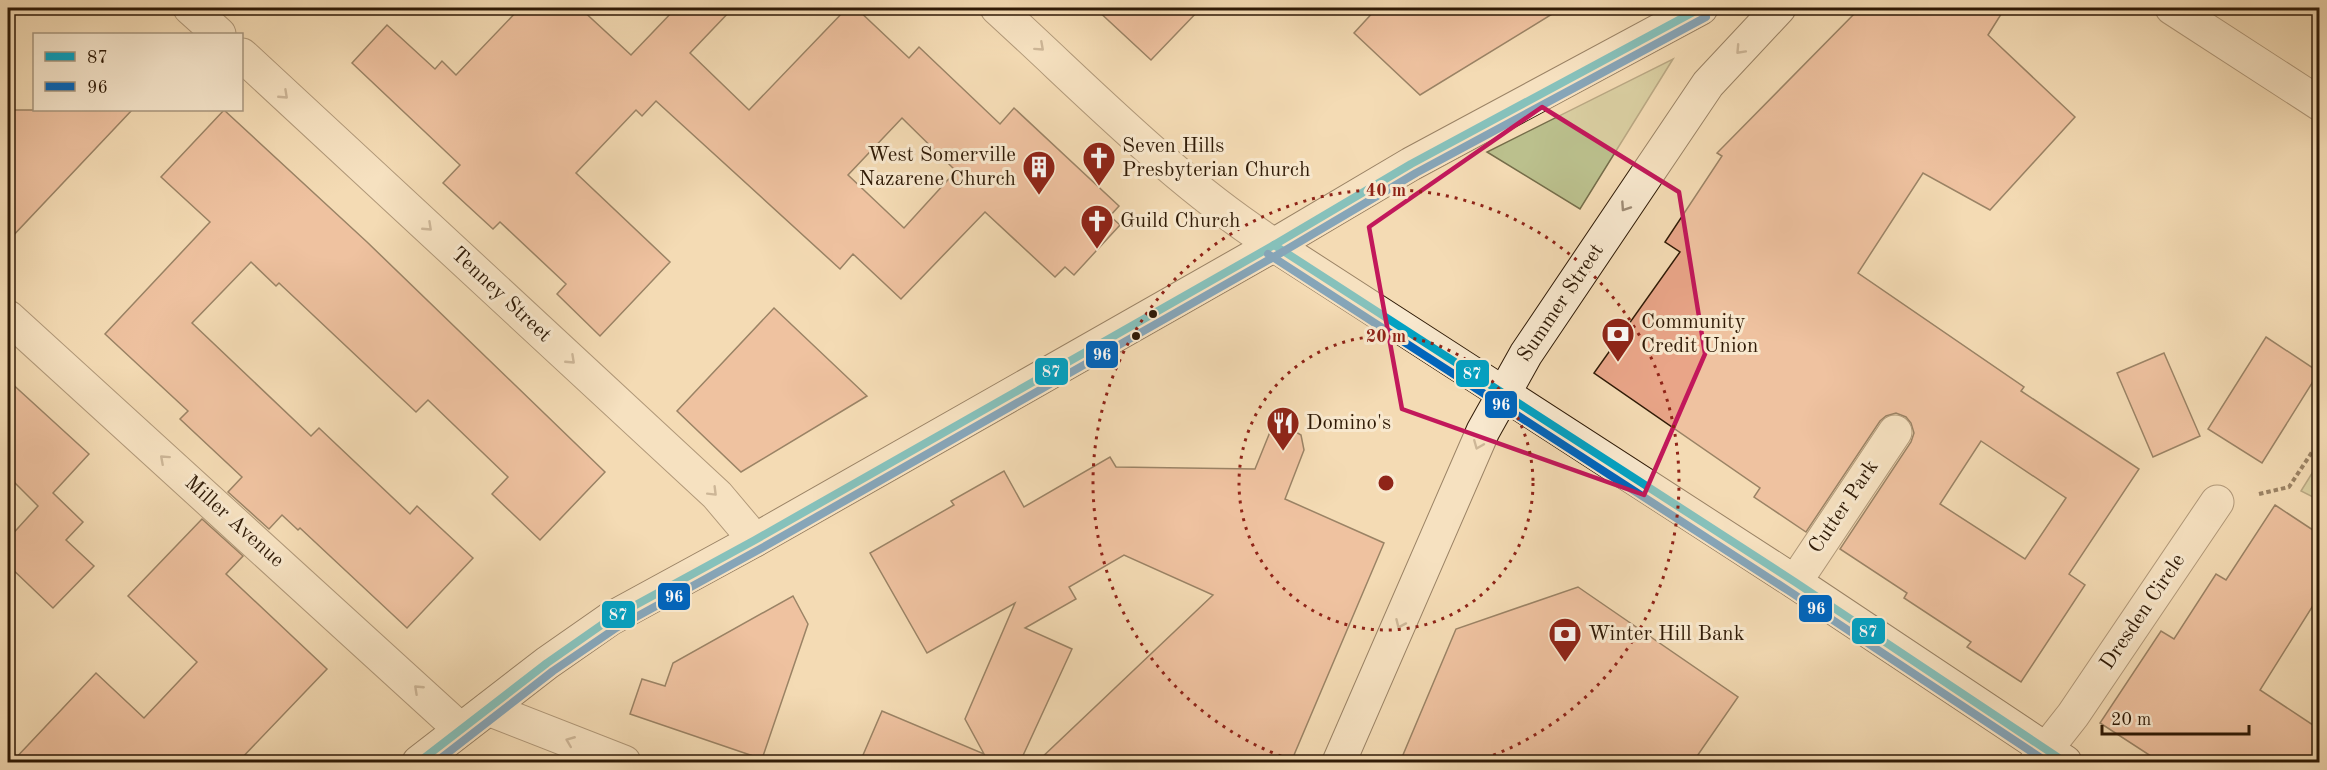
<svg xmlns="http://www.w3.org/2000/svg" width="2327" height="770" font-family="'Old Standard TT',serif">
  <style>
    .green { fill: #bbc08d; stroke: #756d4a; stroke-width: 1.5 }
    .building { fill: #e9a588; stroke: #2f1a06; stroke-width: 1.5; fill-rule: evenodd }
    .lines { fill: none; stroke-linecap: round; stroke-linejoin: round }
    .street-casing { stroke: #604a32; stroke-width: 35 }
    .secondary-casing { stroke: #2f1a06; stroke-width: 35 }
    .path { stroke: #2f1a06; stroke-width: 4; stroke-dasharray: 4.5 3; stroke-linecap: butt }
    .street { stroke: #f8e8ce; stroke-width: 33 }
    .secondary { stroke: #f8e8ce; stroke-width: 33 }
    .bus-1-casing { stroke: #f8e8ce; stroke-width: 12 }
    .bus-2-casing { stroke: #f8e8ce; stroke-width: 12 }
    .bus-1 { stroke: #02a2c4; stroke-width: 8 }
    .bus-2 { stroke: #0065bd; stroke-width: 8 }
    .oneway { stroke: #9e8b74 }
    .marked { fill: none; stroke: #c2185b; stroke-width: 4.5; stroke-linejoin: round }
    .ring { fill: none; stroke: #8f2418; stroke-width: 3; stroke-dasharray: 3 6 }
    .bus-dot { fill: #2f1a06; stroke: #f8e8ce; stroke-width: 2 }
    .labels { text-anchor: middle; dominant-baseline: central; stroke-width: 6; stroke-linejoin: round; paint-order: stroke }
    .poi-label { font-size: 21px; fill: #2f1a06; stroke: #f8e8ce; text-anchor: start }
    .street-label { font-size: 21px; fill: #2f1a06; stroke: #f8e8ce }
    .centre { fill: #8f2418; stroke: #f8e8ce; stroke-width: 3 }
    .ring-label { font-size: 18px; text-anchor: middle; font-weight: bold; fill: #8f2418; stroke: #f8e8ce; stroke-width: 6; stroke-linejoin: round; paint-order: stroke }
    .line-badge { stroke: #f8e8ce; stroke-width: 2 }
    .badge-label { font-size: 16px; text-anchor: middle; font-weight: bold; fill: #fff }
  </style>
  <rect width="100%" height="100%" fill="#f4dbb4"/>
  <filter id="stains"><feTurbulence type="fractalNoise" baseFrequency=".00333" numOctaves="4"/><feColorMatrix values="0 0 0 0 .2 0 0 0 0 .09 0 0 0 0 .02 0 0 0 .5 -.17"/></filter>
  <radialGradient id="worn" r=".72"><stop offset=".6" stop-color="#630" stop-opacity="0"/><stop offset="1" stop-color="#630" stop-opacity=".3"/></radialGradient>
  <g class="green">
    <polygon points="1673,59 1580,209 1487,152"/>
    <polygon points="2319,462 2319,500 2301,491"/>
  </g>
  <g class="building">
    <path d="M520,8H580L631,55L676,8H733L690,53L749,110L847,8H856L909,58L919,47L1000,124L1014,108L1119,206L1110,216L1120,225L1074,275L1065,267L1055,277L985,212L901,299L853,254L840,269L656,101L642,116L636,110L576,173L670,262L600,336L557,294L566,284L500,222L493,229L443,183L460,165L352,63L387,25L435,69L442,61L456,75ZM902,118L956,171L904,228L848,175Z"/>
    <polygon points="1095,8 1201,8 1151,60"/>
    <polygon points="1377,8 1562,8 1420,95 1354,33"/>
    <path d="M1860,8H2005L1988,35L2075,117L1990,210L1923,173L1858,273L2024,387L2021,391L2139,469L2069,574L2085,585L2021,682L1967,647L1971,642L1904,598L1907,593L1840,549L1911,442L1914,433L1911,423L1906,417L1896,413L1886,416L1880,421L1806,532L1754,497L1760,488L1594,373L1680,252L1665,242L1722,156L1717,153ZM1981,441L2066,498L2025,559L1940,504Z"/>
    <polygon points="8,110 132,110 8,241"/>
    <polygon points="224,110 367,242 605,472 540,540 492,494 508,477 428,400 416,412 279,283 276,286 251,262 192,323 311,436 319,428 410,514 417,506 473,558 407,628 300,528 298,530 282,515 269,529 228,492 242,477 180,419 188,411 105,334 210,222 161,177"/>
    <polygon points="774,308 867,396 741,472 677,411"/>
    <polygon points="2266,337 2319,372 2262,463 2208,429"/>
    <polygon points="2164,353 2200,436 2153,457 2117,373"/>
    <polygon points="8,380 89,454 53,493 83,522 66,540 94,566 53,608 8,565 8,539 38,506 8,476"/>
    <polygon points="1284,425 1301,435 1304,450 1285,499 1384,543 1291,762 1037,762 1213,595 1124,555 1069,587 1076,599 1025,628 1072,649 1020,762 860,762 882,711 984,754 965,719 1015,603 927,653 870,553 954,505 951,501 1004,471 1024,507 1110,457 1116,467 1255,469 1270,432"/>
    <polygon points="2275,505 2319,534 2319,596 2260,690 2319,729 2319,762 2160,762 2100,723 2161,631 2174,639 2216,574 2226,580"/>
    <polygon points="202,519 243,556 226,574 327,669 238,762 12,762 96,673 144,718 197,662 128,596"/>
    <polygon points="1578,587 1738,697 1693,762 1400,762 1456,629"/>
    <polygon points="793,596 808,624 762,759 630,714 642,679 665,686 673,663"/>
  </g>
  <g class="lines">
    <g class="street-casing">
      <g id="street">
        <polyline points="190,8 219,34"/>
        <path d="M997,8C1085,88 1174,181 1274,245"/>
        <polyline points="2172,8 2320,104"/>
        <polyline points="242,55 717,495 755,540"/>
        <polyline points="8,317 460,729"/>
        <polyline points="1795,582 1895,432"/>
        <polyline points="488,709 624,762"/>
        <polyline points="2036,762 2073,715 2217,502"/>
      </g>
    </g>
    <g class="secondary-casing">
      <g id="secondary">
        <polyline points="1274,245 1795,582 2065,762"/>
        <polyline points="419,762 547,663 610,619 755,540 1274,245 1411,164 1701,8"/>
        <polyline points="1339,762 1483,431 1526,354 1708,84 1779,8"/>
      </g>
    </g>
    <polyline class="path" points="2259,494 2289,487 2320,440"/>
    <use href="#street" class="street"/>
    <use href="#secondary" class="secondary"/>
    <g class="bus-1-casing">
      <g id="bus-1">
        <polyline points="1274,245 1795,582 2065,762"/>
        <polyline points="419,762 547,663 610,619 755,540 1274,245 1411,164 1701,8"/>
      </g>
    </g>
    <g class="bus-2-casing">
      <g id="bus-2">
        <polyline points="1268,254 1789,591 2047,762"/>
        <polyline points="436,762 553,671 616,628 760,549 1279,254 1416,173 1706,17"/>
      </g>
    </g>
    <use href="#bus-1" class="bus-1"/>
    <use href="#bus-2" class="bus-2"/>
  </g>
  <defs><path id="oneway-chevron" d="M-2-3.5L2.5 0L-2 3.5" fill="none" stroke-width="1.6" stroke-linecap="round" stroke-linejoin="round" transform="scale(1.5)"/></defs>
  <g class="oneway">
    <use href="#oneway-chevron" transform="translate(1040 47) rotate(42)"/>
    <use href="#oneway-chevron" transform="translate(1740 50) rotate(133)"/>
    <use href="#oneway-chevron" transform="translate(284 95) rotate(43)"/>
    <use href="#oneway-chevron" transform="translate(1625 207) rotate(124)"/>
    <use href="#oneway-chevron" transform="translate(428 227) rotate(43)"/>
    <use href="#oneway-chevron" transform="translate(571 360) rotate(43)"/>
    <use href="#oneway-chevron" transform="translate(1478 445) rotate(112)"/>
    <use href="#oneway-chevron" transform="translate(164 459) rotate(-138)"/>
    <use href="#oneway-chevron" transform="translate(713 492) rotate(45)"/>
    <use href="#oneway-chevron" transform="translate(1400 624) rotate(114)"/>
    <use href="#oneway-chevron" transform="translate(418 689) rotate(-137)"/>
    <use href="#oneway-chevron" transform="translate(570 741) rotate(-158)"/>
  </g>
  <path d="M0 0H2327V770H0ZM1542,107L1679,192L1705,354L1644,495L1402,409L1369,227Z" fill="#f4dbb4" fill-opacity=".55" fill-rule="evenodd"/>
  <path class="marked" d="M1542,107L1679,192L1705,354L1644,495L1402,409L1369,227Z"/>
  <g class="ring">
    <circle cx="1386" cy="483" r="147"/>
    <path d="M1298 762A293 293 0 1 1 1474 762"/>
  </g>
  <defs>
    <g id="church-pin" transform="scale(1.725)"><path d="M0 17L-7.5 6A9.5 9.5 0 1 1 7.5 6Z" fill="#8f2418" stroke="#f8e8ce"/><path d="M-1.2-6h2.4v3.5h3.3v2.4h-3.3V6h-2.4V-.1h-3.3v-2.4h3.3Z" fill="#fff"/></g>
    <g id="building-pin" transform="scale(1.725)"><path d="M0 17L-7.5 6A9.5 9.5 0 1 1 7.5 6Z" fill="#8f2418" stroke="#f8e8ce"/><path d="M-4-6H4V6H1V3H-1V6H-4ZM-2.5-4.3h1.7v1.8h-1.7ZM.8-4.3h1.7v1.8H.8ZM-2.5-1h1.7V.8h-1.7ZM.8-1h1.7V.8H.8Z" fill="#fff"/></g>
    <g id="bank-pin" transform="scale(1.725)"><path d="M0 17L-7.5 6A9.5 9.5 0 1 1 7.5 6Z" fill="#8f2418" stroke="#f8e8ce"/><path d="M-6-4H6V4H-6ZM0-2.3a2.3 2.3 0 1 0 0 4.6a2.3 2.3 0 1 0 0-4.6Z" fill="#fff"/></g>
    <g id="restaurant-pin" transform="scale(1.725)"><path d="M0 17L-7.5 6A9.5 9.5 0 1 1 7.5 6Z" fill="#8f2418" stroke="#f8e8ce"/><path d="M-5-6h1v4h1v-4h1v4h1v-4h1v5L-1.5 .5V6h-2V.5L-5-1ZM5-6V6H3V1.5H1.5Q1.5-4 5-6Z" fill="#fff"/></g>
  </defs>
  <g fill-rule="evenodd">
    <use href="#church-pin" x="1099" y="158"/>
    <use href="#building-pin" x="1039" y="167"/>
    <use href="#church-pin" x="1097" y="221"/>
    <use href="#bank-pin" x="1618" y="334"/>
    <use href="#restaurant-pin" x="1283" y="423"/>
    <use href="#bank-pin" x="1565" y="634"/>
  </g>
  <g class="bus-dot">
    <circle cx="1153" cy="314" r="5"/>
    <circle cx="1136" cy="336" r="5"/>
  </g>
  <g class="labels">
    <g class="poi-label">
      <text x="1122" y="146">Seven Hills<tspan x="1122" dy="24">Presbyterian Church</tspan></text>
      <text x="1016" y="155" text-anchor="end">West Somerville<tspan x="1016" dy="24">Nazarene Church</tspan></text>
      <text x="1120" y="221">Guild Church</text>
      <text x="1641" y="322">Community<tspan x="1641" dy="24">Credit Union</tspan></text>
      <text x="1306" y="423">Domino's</text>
      <text x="1588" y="634">Winter Hill Bank</text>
    </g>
    <g class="street-label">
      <text transform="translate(501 295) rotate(43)">Tenney Street</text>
      <text transform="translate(1561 303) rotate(-56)">Summer Street</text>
      <text transform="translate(1844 507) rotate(-56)">Cutter Park</text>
      <text transform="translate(234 522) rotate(42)">Miller Avenue</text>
      <text transform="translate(2143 612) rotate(-56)">Dresden Circle</text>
    </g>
  </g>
  <circle cx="1386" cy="483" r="9" class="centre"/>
  <g class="ring-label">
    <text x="1386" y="196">40 m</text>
    <text x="1386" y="342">20 m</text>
  </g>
  <g class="line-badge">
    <rect x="1085" y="340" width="34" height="29" rx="6" fill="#0065bd"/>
    <rect x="1034" y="357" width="35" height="29" rx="6" fill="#02a2c4"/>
    <rect x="1455" y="359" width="35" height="29" rx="6" fill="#02a2c4"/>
    <rect x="1484" y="390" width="34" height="29" rx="6" fill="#0065bd"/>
    <rect x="657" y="582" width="34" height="29" rx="6" fill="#0065bd"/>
    <rect x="1798" y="594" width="35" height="29" rx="6" fill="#0065bd"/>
    <rect x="601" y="600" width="35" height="29" rx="6" fill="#02a2c4"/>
    <rect x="1851" y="617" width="35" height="28" rx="6" fill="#02a2c4"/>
  </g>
  <g class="badge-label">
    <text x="1102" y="360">96</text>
    <text x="1051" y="377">87</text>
    <text x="1472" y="379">87</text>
    <text x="1501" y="410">96</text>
    <text x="674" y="602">96</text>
    <text x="1816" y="614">96</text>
    <text x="618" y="620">87</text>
    <text x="1868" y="637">87</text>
  </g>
  <rect width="2327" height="770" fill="none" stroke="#f4dbb4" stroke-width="30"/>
  <rect x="9" y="9" width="2309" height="752" fill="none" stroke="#2f1a06" stroke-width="3"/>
  <rect x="15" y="15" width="2297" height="740" fill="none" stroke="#2f1a06" stroke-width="1.5"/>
  <rect x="33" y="33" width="210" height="78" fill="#f8e8ce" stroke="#a8967e" stroke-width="1.5"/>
  <rect x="45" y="52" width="30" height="9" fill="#02a2c4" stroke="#a8967e" stroke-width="1.5"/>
  <text x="87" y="63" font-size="18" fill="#2f1a06">87</text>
  <rect x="45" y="82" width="30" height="9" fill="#0065bd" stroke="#a8967e" stroke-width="1.5"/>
  <text x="87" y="93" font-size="18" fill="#2f1a06">96</text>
  <path d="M2102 725v9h147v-9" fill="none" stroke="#2f1a06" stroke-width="3"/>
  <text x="2111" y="725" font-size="18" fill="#2f1a06" stroke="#f8e8ce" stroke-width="4.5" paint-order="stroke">20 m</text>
  <rect width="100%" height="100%" filter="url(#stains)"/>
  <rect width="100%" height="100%" fill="url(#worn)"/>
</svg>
